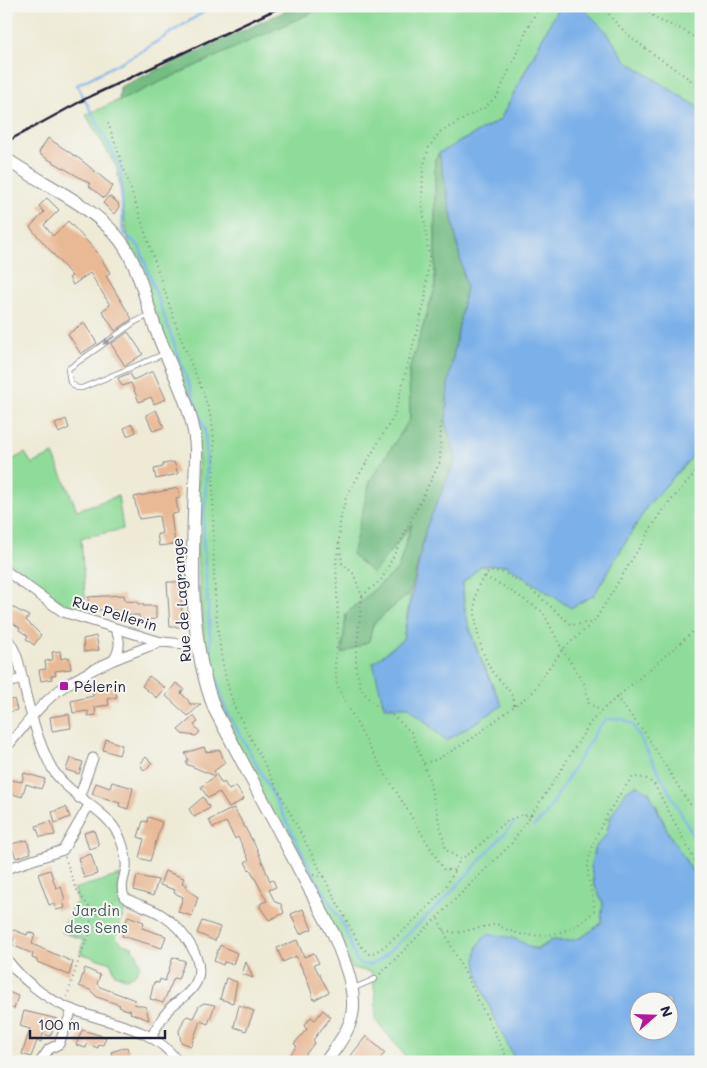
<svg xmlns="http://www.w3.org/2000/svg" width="707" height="1068" font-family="Mali,sans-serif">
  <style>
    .green { fill: #8fdc9a; stroke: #587f6a }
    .forest { fill: #73bc82; stroke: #4a6f5e }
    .water { fill: #7bb0e9; stroke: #4e6992; fill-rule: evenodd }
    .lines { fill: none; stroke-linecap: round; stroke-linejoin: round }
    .stream { stroke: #7bb0e9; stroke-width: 2.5 }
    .building { fill: #e9b996 }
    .lane-casing { stroke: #888688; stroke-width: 6 }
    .street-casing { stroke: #888688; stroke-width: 11 }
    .secondary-casing { stroke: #888688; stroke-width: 14 }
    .path { stroke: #888688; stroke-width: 2; stroke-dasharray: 1 4; stroke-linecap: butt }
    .lane { stroke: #fff; stroke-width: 4.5 }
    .street { stroke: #fff; stroke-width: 9 }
    .secondary { stroke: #fff; stroke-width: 12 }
    .rail { stroke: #22223b; stroke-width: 2.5 }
    .oneway { fill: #9c9ca7 }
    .poi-dot { fill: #b5179e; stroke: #f6f6f2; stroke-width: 2 }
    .labels { text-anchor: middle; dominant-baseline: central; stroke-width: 4; stroke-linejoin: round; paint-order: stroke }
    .street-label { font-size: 15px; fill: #22223b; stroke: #f6f6f2 }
    .poi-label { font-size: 15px; fill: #22223b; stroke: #f6f6f2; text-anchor: start }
    .park-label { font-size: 15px; fill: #435a58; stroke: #f6f6f2 }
  </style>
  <rect width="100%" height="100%" fill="#f6f6f2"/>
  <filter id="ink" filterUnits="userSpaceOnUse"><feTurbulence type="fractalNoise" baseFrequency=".02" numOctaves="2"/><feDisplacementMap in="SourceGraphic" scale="10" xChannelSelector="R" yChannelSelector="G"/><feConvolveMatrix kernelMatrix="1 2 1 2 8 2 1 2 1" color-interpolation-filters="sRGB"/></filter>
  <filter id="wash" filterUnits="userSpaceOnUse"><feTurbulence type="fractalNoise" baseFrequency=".0096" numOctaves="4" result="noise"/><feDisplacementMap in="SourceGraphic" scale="20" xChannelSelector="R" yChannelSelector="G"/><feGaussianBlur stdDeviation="1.12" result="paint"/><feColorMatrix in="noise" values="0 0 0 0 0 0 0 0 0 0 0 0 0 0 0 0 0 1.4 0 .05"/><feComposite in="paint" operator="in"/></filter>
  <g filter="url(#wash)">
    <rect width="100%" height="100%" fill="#eeead5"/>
    <g class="green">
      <path d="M326,6H559L500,120L439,153L435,159V288L409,371L410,419L370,481L412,522L398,569L346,614L342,653L369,641L373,624L411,592L403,639L409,707L446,741L502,706C485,666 462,626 463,582L481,566L506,565L571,607L594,595L648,505L701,447V885L669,834L656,804L611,816L606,835L594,849L591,866L594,884L603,903L601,923C582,938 577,943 552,940C527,958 528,941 503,938L482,987L516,1062H410L375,1019C378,1011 374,981 371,972L352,968L234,739L206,663L196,543L199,433L128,240L117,168L86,115Z"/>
      <polygon points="580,6 662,6 689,9 701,17 701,109 626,61 606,31"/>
      <polygon points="25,453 32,464 53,454 77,510 118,496 123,529 81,538 86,612 65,605 6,560 6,463"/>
      <path d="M121,875C116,889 118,898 131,907H126L116,937L123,944L133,947L132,950L137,954L140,965L135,975L125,978L115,974L111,963L80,953L84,940L62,932L67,919L71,918V908L78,901L74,889Z"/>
    </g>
    <g class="forest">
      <polygon points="296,6 326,6 119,101 120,87"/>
      <polygon points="439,153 466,287 448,385 446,424 456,458 426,528 411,592 373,624 369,641 342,654 346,614 398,569 412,524 373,573 352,555 370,481 410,419 409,371 435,288 435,159"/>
    </g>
    <g class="water">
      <path d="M559,6H581L606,31L626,61L701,109V447L648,505L594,595L571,608L506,565L481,566L463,582C461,626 485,667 502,706L446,741L409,707H384L373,663L403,639L426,528L456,458L446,424L448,385L466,287L439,153L500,120Z"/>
      <path d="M637,785L649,792L669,834L701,885V1062H516C504,1035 467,974 478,946C480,942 484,938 487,934C496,936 510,936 518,940C536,949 532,955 552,940C577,943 582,938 601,923L603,903L594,884L591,866L594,849L606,835L611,816L627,790ZM640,1000H670V1030H640Z"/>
    </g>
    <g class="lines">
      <g class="stream">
        <polyline points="213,6 142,51 77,85 121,168 123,232 139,246 205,430 207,465 203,536 212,663 226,709 269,787 313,874"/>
        <polyline points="534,826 545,816 598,728 606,719 623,719 633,725 701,850"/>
        <polyline points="314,876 345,928 355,958 360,964 369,965 379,961 445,899 514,823"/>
      </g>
    </g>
    <g id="blocks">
      <g class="building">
        <polygon points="48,138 81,160 113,186 104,198 89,186 91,184 41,155 39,152"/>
        <polygon points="109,196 118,203 119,207 114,214 103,203"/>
        <polygon points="47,198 59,210 44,225 53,236 68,221 97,252 110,273 106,276 132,319 115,331 102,311 110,305 90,273 73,285 69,278 72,276 30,227 44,212 39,206"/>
        <polygon points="84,323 97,343 81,354 68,334"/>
        <polygon points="128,332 143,354 125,366 111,344"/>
        <polygon points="153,371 166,399 154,404 151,397 139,402 131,383 122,386 118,378 130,373 133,380"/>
        <polygon points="156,410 164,427 153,431 146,415"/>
        <polygon points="66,419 69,428 59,433 55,424"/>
        <polygon points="132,424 136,432 127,436 124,428"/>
        <polygon points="174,462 178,474 156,479 154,469 163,467 163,464"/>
        <polygon points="178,488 180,498 176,499 178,513 171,514 175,544 159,546 157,534 162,534 159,516 139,519 134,497"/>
        <polygon points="167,582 178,582 178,586 180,586 183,627 170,627"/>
        <polygon points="124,595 125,601 138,602 138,604 143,604 143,606 156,606 156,619 139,620 139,615 121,616 117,610 89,610 88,597"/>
        <polygon points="10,606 29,616 26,620 41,635 34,645 26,639 28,636 19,630 20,628 6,618 6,611"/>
        <polygon points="96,636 99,650 84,652 83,639"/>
        <polygon points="60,651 61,659 69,657 71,669 55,671 56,675 51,676 52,679 41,681 39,670 46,669 45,661 53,660 52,652"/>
        <polygon points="149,676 165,688 157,698 142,686"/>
        <polygon points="176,683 184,689 181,693 188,700 190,704 201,704 188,716 166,696"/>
        <polygon points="114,685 117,697 108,699 109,705 95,707 96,715 88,716 88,711 73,713 71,701 93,696 92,688"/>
        <polygon points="14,699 17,710 6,713 6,701"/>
        <polygon points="69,714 71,728 52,731 50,717"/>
        <polygon points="194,716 198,722 194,725 200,732 196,736 182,734 178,730"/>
        <polygon points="106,739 122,745 119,755 103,750"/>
        <polygon points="204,747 206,752 220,750 225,763 214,771 222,784 224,782 229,790 236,786 244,799 229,808 219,792 208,798 201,787 215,776 186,764 188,759 185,753"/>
        <polygon points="146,757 152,763 144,771 140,764"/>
        <polygon points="70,758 83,762 79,774 66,770"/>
        <polygon points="24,773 45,779 41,789 26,784 22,797 6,792 6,779 22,782"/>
        <polygon points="112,782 133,788 128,809 119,806 120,803 92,794 96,783 110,788"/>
        <polygon points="203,797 210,808 194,817 189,809"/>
        <polygon points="66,807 70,817 55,823 52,812"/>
        <polygon points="234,808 257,849 270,881 273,880 276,887 269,890 275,902 281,904 284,913 269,920 260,907 261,903 267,901 250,869 249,870 245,862 249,860 238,837 235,839 226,822 213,828 209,820"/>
        <polygon points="148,817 162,822 150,861 139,858 144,839 138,837 143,821 147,822"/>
        <polygon points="51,821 55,835 40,837 36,826"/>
        <polygon points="94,830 99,846 89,849 84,833"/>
        <polygon points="27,840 31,853 16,858 11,844"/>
        <polygon points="91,854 97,874 84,878 78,858"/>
        <polygon points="50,870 56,888 61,886 65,900 63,901 65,908 56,910 54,903 49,905 38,874"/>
        <polygon points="165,871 184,878 182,883 187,885 186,889 198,897 192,916 178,912 183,897 174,893 175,890 160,885"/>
        <polygon points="137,876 158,880 153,896 134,890"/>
        <polygon points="303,909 312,929 300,934 291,914"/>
        <polygon points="128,916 144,922 142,928 166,936 162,948 122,936"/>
        <polygon points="202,921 220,927 215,941 197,933"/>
        <polygon points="14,930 27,935 28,932 35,934 32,944 73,962 69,975 37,962 37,960 32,958 33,954 12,945 14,938 6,934"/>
        <polygon points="297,940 304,957 314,953 319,963 314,965 329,992 314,1000 307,979 296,956 283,962 277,948"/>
        <polygon points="220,945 237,953 233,964 224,962 223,965 214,961"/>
        <polygon points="173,957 185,961 178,979 174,978 163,1003 150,999 154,982 159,983 160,979 165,981"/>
        <polygon points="246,962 253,978 242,974"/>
        <polygon points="85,968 100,975 97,984 100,987 135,1000 134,1004 146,1007 149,1020 130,1013 131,1011 119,1007 120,1005 97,997 90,990 79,986"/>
        <polygon points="226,978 237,982 233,1003 220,999"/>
        <polygon points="6,991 18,996 14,1009 6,1006"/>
        <polygon points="204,1003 215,1005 208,1024 200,1021 191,1046 181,1042 179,1031 184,1019 187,1016 193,1018 199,1006"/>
        <polygon points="239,1005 254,1011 246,1031 234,1027"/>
        <polygon points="323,1010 331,1017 313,1040 315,1042 300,1062 285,1062 297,1046 294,1044 307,1029 304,1026 311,1017 315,1020"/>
        <polygon points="24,1011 58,1019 50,1036 43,1034 41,1042 37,1041 31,1057 22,1054 30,1029 20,1026"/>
        <polygon points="82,1030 106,1037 103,1045 99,1044 98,1048 87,1044 86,1048 76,1045"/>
        <polygon points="366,1036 385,1053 377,1062 346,1062"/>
        <polygon points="127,1047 132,1062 114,1062 111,1052"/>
      </g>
    </g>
  </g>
  <g filter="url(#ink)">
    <use href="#blocks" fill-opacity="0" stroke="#888688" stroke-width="1"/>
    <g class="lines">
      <g class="lane-casing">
        <g id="lane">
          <polyline points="149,315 135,322 68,369 70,382 77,388 82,388 164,354"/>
          <polyline points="352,989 375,979"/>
        </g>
      </g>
      <g class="street-casing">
        <g id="street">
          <polyline points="6,571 63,612 161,642 198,645"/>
          <path d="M114,628C121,638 121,648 114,659"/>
          <path d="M6,637C21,655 21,677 27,699C33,722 41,750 53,770C71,798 107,808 120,838C124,848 127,857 126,868C124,879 120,886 124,897C136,905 150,907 162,915C182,928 210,963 194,986C188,995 179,1000 171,1007C163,1016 157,1025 152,1036"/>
          <polyline points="6,683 23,679"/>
          <path d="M6,748C24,727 42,701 65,686C94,666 128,654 161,642"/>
          <polyline points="79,798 93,758"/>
          <polyline points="6,869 63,850 89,805"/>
          <path d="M6,958C20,978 44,997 66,1007C105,1024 152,1024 178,1062"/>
          <polyline points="40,1062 49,1049 59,1044 72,1010"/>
        </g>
      </g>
      <g class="secondary-casing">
        <path id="secondary" d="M6,159C42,184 85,201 115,234C138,259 144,297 155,327C169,366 198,415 196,456C194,539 184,632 215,710L334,935C344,961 361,998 349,1025C344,1038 334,1050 326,1062"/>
      </g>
      <g class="path">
        <path d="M603,6C624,40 670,63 701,88"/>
        <polyline points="641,6 658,20 681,29 701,41"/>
        <path d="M108,123C132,190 153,259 177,327C188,361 208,395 213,430C216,451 213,470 213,491C214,560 211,643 235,708L359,944L369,954C385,952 432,904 444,889C450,880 456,869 460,859"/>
        <polyline points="339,543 336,561 338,624 335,665 337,685 369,747 444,870 455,870"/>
        <polyline points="485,577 505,587 543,612 562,649 585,685 589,703 601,711"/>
        <polyline points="362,596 382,579 440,462 441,419"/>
        <polyline points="616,697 645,733 683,794 690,804 701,805"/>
        <path d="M514,705C514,690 500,683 492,671C479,652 468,602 480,583C482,579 485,574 490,572C512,566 555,612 572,625L593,622"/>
        <polyline points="424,763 436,760 470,740 533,692 544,674 565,647 594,622 661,512 701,466"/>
        <path d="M531,815C498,814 487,847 460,859L446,850L428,776L412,733L391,714L371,702L361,688L356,670V654L362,596L353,573L342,563L339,540L340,522L346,497L394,416L425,301L429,257L422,201L423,168L429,147L440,132L484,108L498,95L529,25L540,6"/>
        <polyline points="65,857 76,889 89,907 92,931 81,953 66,999"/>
        <polyline points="313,875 325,877"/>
        <polyline points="92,916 104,910 116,898"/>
        <polyline points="438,919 509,1062"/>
        <path d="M444,930L456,933L497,924C525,944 572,937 594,911C594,897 588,883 588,869C587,845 617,795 633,777L645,778L654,784L701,872"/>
        <polyline points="380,974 511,844 553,783 590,723 601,711 701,625"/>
      </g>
      <use href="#lane" class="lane"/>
      <use href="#street" class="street"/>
      <use href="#secondary" class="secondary"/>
      <polyline class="rail" points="6,142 87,98 283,6"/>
    </g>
    <defs><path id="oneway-solid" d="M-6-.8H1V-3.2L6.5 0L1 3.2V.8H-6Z" transform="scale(1.25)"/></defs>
    <use class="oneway" href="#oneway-solid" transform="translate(109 340) rotate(145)"/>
  </g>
  <rect class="poi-dot" x="59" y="681" width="10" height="10" rx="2.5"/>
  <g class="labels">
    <g class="street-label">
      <text transform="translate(181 600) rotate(-94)">Rue de Lagrange</text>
      <text transform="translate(115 613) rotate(17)">Rue Pellerin</text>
    </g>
    <g class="poi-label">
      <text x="74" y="686">Pélerin</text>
    </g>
    <g class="park-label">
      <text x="96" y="910">Jardin<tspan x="96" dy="17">des Sens</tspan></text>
    </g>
  </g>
  <rect width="707" height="1068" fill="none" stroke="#f6f6f2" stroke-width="25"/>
  <g transform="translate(654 1016) rotate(70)"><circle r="24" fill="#f6f6f2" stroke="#a1a1a9"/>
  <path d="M0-4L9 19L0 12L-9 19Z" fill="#b5179e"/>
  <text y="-8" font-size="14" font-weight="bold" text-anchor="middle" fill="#22223b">N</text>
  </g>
  <path d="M30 1030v8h135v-8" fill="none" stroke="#22223b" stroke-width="2.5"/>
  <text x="38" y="1030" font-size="15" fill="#22223b" stroke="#f6f6f2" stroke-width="4" paint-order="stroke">100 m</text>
</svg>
